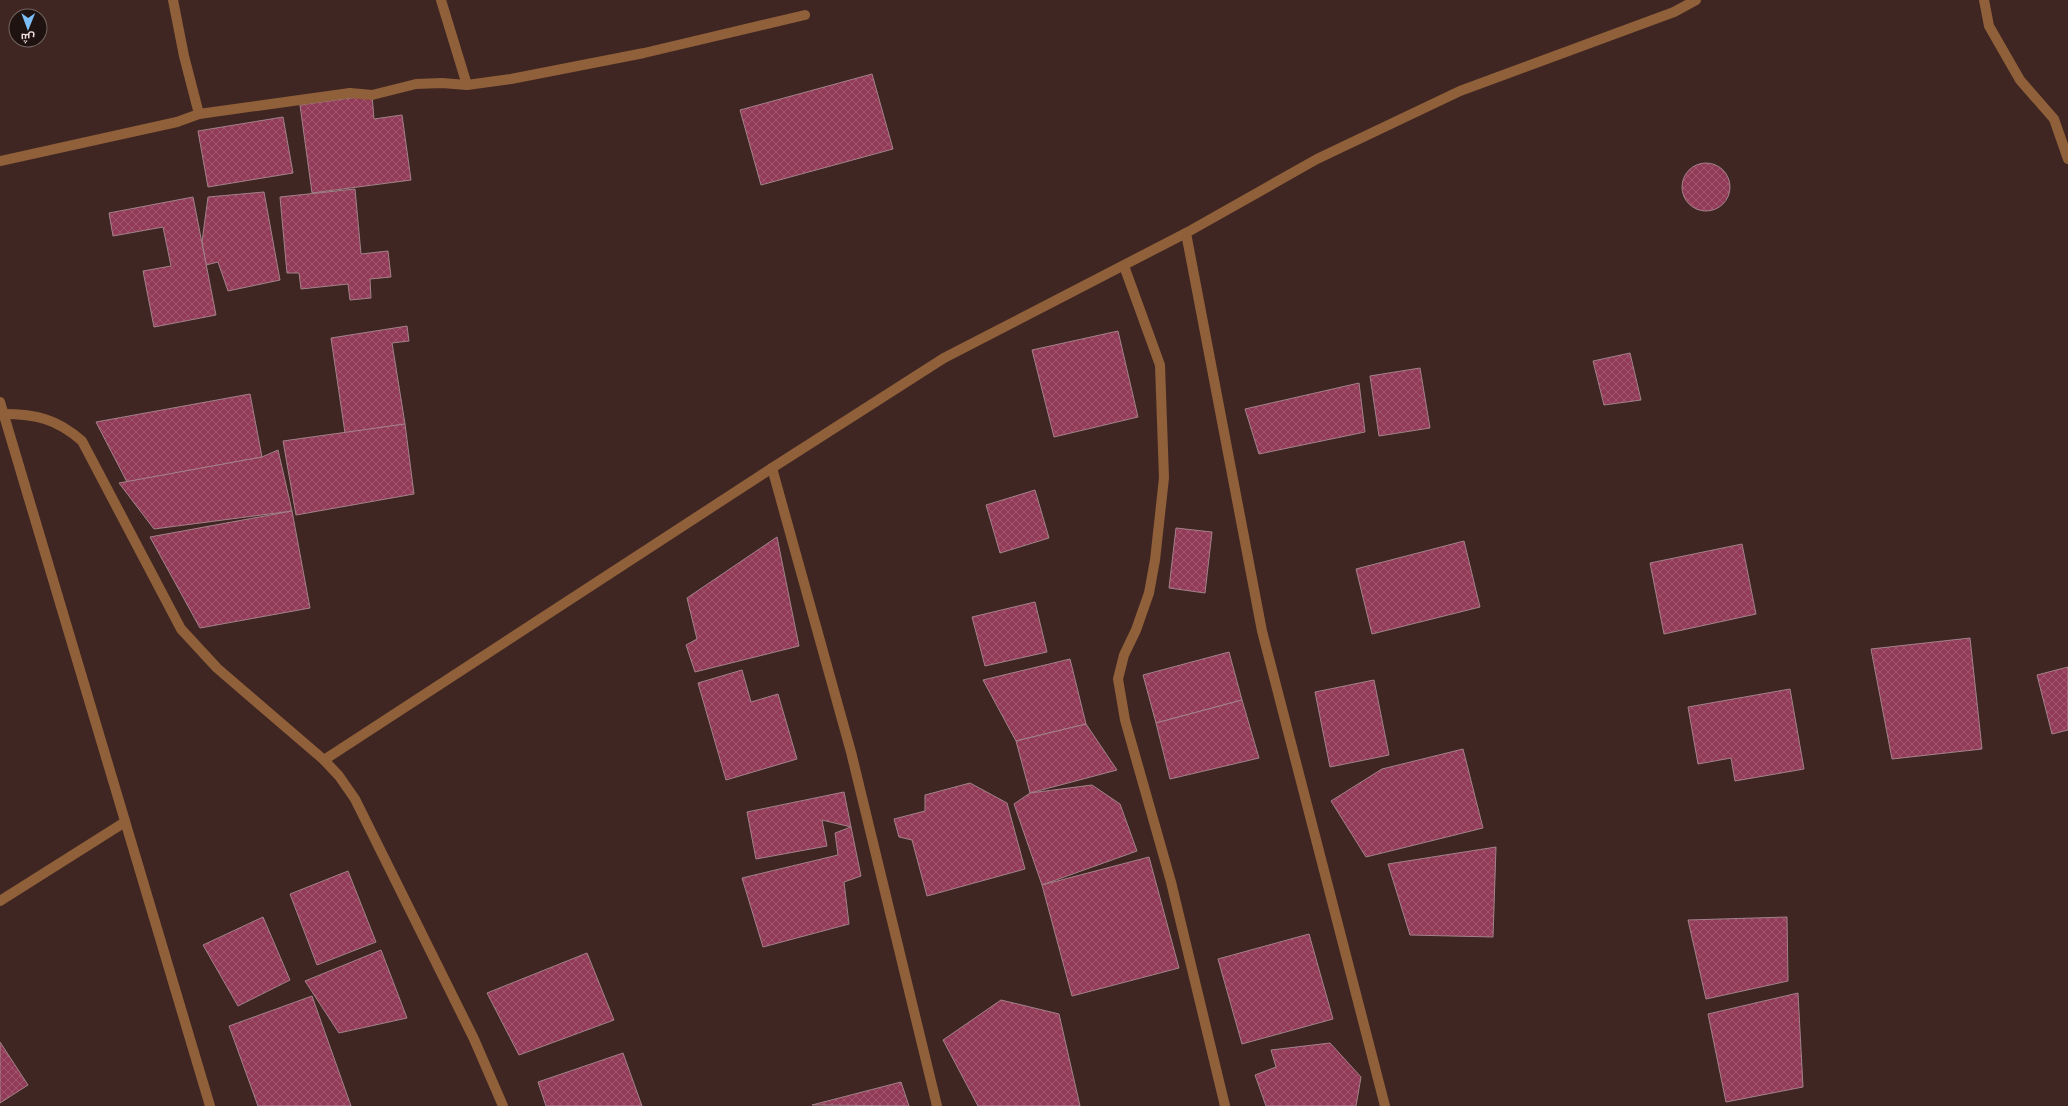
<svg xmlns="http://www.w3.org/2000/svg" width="2068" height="1106" font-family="Cabin,Cairo,sans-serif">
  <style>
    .building { fill: url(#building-cross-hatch); stroke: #a2828a }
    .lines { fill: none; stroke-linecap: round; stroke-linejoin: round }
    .minor { stroke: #8f603a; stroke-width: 10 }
  </style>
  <defs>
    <pattern id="building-cross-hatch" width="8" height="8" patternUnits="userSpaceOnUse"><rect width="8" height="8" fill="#923b58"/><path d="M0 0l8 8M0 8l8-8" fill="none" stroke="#a2576f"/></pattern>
  </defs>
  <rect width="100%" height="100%" fill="#402622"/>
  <g class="building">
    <polygon points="872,74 893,149 761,185 740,110"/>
    <polygon points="372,95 374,119 402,115 411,180 312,193 300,105"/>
    <polygon points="283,117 293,173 208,187 198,131"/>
    <circle cx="1706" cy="187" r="24"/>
    <polygon points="355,189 361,254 388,251 391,277 370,279 371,298 350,300 348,284 301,289 299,273 287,273 280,197"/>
    <polygon points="264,192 280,280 228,291 218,262 206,265 202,242 208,197"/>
    <polygon points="193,197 216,315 154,327 143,271 171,266 163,227 113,236 109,213"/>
    <polygon points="407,326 409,341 392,343 405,424 345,433 331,338"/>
    <polygon points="1118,331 1138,417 1054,437 1032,350"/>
    <polygon points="1630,353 1641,400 1604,405 1593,361"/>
    <polygon points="1420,368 1430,428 1379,436 1370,376"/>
    <polygon points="1359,383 1365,432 1259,454 1245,409"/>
    <polygon points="250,394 262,457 127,482 96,422"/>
    <polygon points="405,424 414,494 296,515 283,441"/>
    <polygon points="278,450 292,511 154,529 119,483 262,457"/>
    <polygon points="1035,490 1049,538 1000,553 986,505"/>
    <polygon points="292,511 310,608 200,628 150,537"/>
    <polygon points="1176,528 1212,532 1205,593 1169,588"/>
    <polygon points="777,537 799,646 695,672 686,645 697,639 687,598"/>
    <polygon points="1464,541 1480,607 1372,634 1356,569"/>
    <polygon points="1742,544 1756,614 1664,634 1650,563"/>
    <polygon points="1035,602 1047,652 985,666 972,617"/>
    <polygon points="1970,638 1982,749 1892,759 1871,649"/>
    <polygon points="1229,652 1242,700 1156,723 1143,675"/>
    <polygon points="1070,659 1086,724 1016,741 983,680"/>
    <polygon points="2068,667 2068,730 2052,734 2037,675"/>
    <polygon points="742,670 751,702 778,694 797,759 726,780 698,683"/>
    <polygon points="1374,680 1389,755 1330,767 1315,692"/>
    <polygon points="1790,689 1804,769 1735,781 1731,758 1698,764 1688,707"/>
    <polygon points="1242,700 1259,758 1170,779 1156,723"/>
    <polygon points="1086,724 1117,770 1030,793 1016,741"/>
    <polygon points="1463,749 1483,828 1366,857 1331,801 1382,769"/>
    <polygon points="970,783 1007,803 1025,869 927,896 912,840 899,837 894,819 925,811 925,795"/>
    <polygon points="1092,785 1120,804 1137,851 1042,885 1014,804 1030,793"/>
    <polygon points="844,792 851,827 822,820 827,846 756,859 747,812"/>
    <polygon points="851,827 861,876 844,882 849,924 763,947 742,878 838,855 835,833"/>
    <polygon points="1496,847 1493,937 1410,935 1388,864"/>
    <polygon points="1149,857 1179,968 1072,996 1042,885"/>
    <polygon points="348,871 376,942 317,965 290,894"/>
    <polygon points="263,917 290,980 238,1006 203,945"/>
    <polygon points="1787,917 1788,981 1706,999 1688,920"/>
    <polygon points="1309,934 1333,1019 1242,1044 1218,959"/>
    <polygon points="381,950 407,1018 339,1033 305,981"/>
    <polygon points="587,953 614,1020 519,1055 487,993"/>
    <polygon points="1798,993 1803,1087 1726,1102 1708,1014"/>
    <polygon points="312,996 351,1106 258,1106 229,1026"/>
    <polygon points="1001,1000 1059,1014 1080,1106 978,1106 943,1040"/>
    <polygon points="0,1042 28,1085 0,1103"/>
    <polygon points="1330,1043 1361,1077 1356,1106 1266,1106 1255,1075 1276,1067 1271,1050"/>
    <polygon points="623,1053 642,1106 546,1106 538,1082"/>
    <polygon points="901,1082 909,1106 812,1105"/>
  </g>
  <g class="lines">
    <g class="minor">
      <polyline points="441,0 467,85"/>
      <polyline points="1984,0 1989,26 2020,80 2054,119 2068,159"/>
      <polyline points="199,114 350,93 372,95 416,84 442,83 467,85 511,79 644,53 805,15"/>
      <polyline points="0,161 177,122 199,114 184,56 173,0"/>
      <polyline points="1186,233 1262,631 1385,1106"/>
      <polyline points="1124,266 1160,365 1164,478 1155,560 1149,593 1136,630 1124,655 1118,679 1125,720 1171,882 1225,1106"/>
      <polyline points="0,402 210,1106"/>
      <path d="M3,414C36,414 57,419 82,441L181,629L217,668L324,760L339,776L355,799L474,1039L503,1106"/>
      <polyline points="772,468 851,752 937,1106"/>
      <polyline points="324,760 772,468 944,358 1186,233 1317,159 1460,91 1674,12 1696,0"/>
      <polyline points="0,901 125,822"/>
    </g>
  </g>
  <g transform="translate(28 28) rotate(181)"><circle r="19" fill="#1f1311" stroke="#736461"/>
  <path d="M0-3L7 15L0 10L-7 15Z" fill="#7cbef9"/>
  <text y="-6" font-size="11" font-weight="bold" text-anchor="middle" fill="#f0deda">ش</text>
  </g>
</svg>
